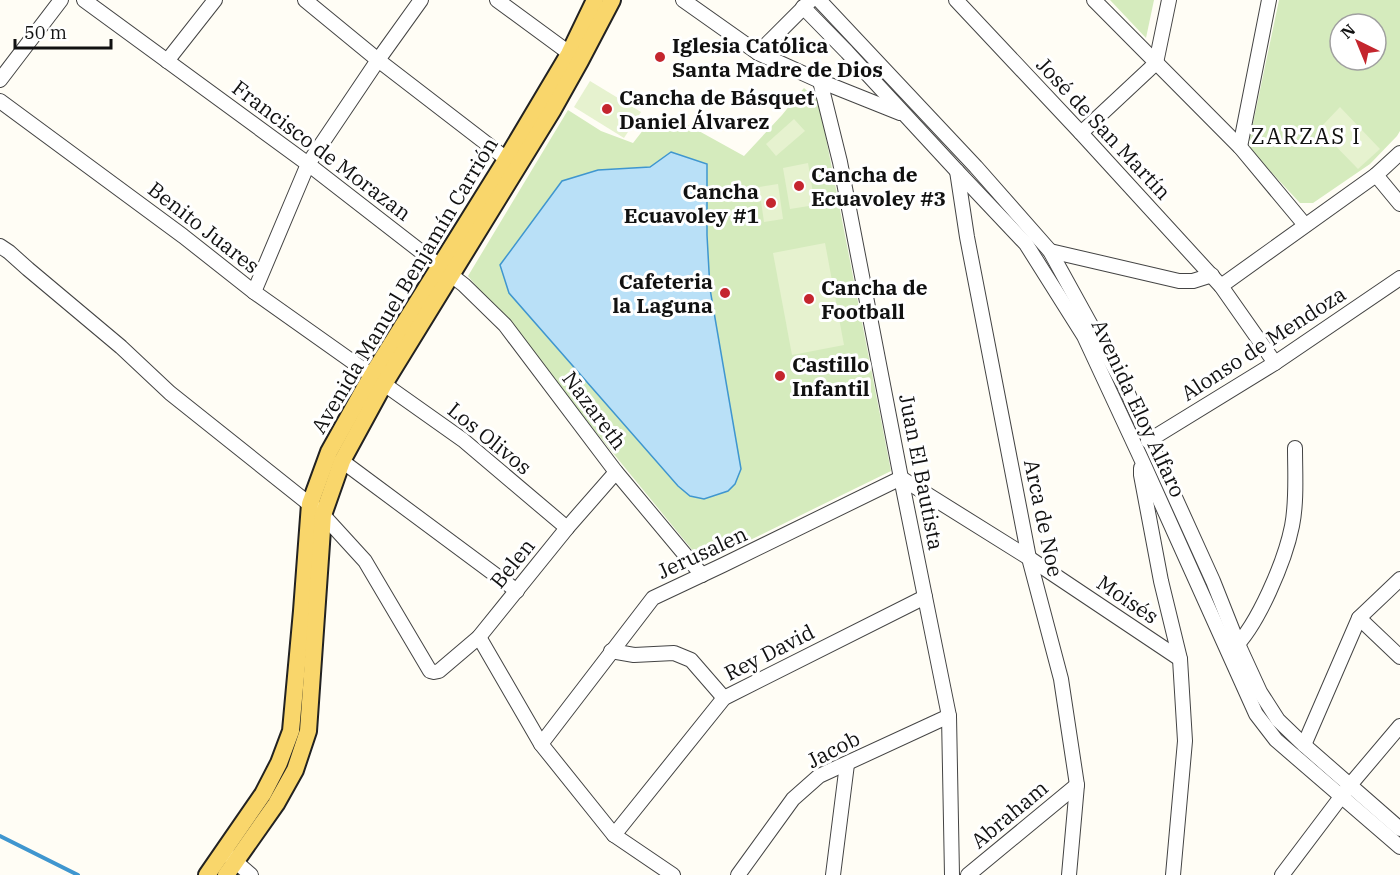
<svg xmlns="http://www.w3.org/2000/svg" width="1400" height="875" font-family="'IBM Plex Serif',serif">
  <style>
    .green { fill: #d5ebbd; fill-rule: evenodd }
    .pitch { fill: #e6f2cf }
    .water { fill: #b9e0f7; stroke: #3f96cf; stroke-width: 1.5 }
    .lines { fill: none; stroke-linecap: round; stroke-linejoin: round }
    .stream { stroke: #3f96cf; stroke-width: 4 }
    .minor-casing { stroke: #444; stroke-width: 16 }
    .major-casing { stroke: #222; stroke-width: 20 }
    .minor { stroke: #fff; stroke-width: 14 }
    .major { stroke: #f9d66b; stroke-width: 16 }
    .poi-dot { fill: #c4262e; stroke: #fff; stroke-width: 2 }
    .labels { text-anchor: middle; dominant-baseline: central; stroke-width: 6; stroke-linejoin: round; paint-order: stroke }
    .poi-label { font-size: 21px; font-weight: bold; fill: #111; stroke: #fff; text-anchor: start }
    .street-label { font-size: 21px; fill: #111; stroke: #fff }
    .neighbourhood-label { font-size: 22px; letter-spacing: 1.5px; fill: #111; stroke: #fff }
  </style>
  <rect width="100%" height="100%" fill="#fffdf5"/>
  <g class="green">
    <polygon points="1110,0 1154,0 1146,38"/>
    <path d="M1279,0H1400V131L1397,136L1370,164L1313,203H1300L1248,147ZM1340,24H1376V60H1340Z"/>
    <polygon points="804,88 819,102 891,471 703,563 468,276 568,110 601,131 633,143 651,120 688,125 744,156 782,115"/>
  </g>
  <g class="pitch">
    <polygon points="590,81 641,112 624,138 574,107"/>
    <polygon points="1340,107 1380,149 1358,169 1319,129"/>
    <polygon points="794,119 805,131 776,156 766,144"/>
    <polygon points="808,163 815,205 790,209 783,168"/>
    <polygon points="778,184 783,219 764,222 759,187"/>
    <polygon points="825,243 844,345 792,355 773,253"/>
  </g>
  <polygon class="water" points="671,152 707,164 707,235 710,289 741,469 735,484 728,491 704,499 690,496 678,486 509,293 500,265 562,181 598,170 650,167"/>
  <g class="lines">
    <polyline class="stream" points="0,836 78,875"/>
    <g class="minor-casing">
      <g id="minor">
        <polyline points="84,0 308,164 464,285 505,325 616,472 702,575"/>
        <polyline points="305,0 378,60 513,164"/>
        <polyline points="497,0 576,58"/>
        <polyline points="683,0 758,53 820,81 900,113"/>
        <polyline points="819,0 976,167 1050,251 1125,387 1213,581 1238,644 1260,692 1278,720 1304,745 1400,829"/>
        <polyline points="956,0 1081,133 1221,286 1275,363"/>
        <polyline points="1094,0 1240,147 1305,225"/>
        <polyline points="803,7 847,52 957,171 1026,244 1084,336 1144,465 1256,714 1276,740 1400,847"/>
        <polyline points="758,53 810,1"/>
        <polyline points="167,61 215,0"/>
        <polyline points="0,80 61,0"/>
        <polyline points="820,81 840,162 901,478 949,716 952,875"/>
        <polyline points="0,101 183,236 254,292 463,440 567,528"/>
        <polyline points="1081,133 1156,63 1169,0"/>
        <polyline points="1240,147 1269,0"/>
        <polyline points="957,171 967,237 1029,558 1061,679 1077,785 1069,875"/>
        <polyline points="1376,175 1400,204"/>
        <polyline points="0,246 9,252 28,269 121,347 170,393 323,515 365,561 430,671 434,672 439,671 479,637 567,528 616,472"/>
        <polyline points="1050,251 1179,281 1193,281 1212,275"/>
        <polyline points="1221,286 1376,175 1400,153"/>
        <polyline points="254,292 308,164 378,60 421,0"/>
        <polyline points="1148,441 1275,363 1400,278"/>
        <polyline points="342,461 517,591"/>
        <polyline points="1141,468 1141,475 1161,581 1180,659 1185,741 1173,875"/>
        <polyline points="901,478 1029,558 1180,659"/>
        <polyline points="1359,618 1400,657"/>
        <polyline points="479,637 541,744 614,835 673,875"/>
        <path d="M1233,649C1258,625 1285,561 1292,526C1297,501 1295,474 1295,448"/>
        <polyline points="611,651 634,655 674,653 691,660 724,698"/>
        <polyline points="541,744 653,598 723,565 901,478"/>
        <polyline points="1304,745 1359,618 1400,579"/>
        <polyline points="614,835 724,698 925,597"/>
        <polyline points="228,855 251,875"/>
        <polyline points="738,875 793,799 819,776 949,716"/>
        <polyline points="833,875 847,764"/>
        <polyline points="968,875 1077,785"/>
        <polyline points="1282,875 1350,785 1400,726"/>
      </g>
    </g>
    <g class="major-casing">
      <g id="major">
        <polyline points="207,875 263,794 279,763 291,731 302,611 310,504 329,452 372,375 506,160 569,54 595,0"/>
        <polyline points="226,875 276,804 295,770 308,731 323,515 342,461 384,384 552,111 580,61 612,0"/>
      </g>
    </g>
    <use href="#minor" class="minor"/>
    <use href="#major" class="major"/>
  </g>
  <g class="poi-dot">
    <circle cx="660" cy="57" r="6"/>
    <circle cx="607" cy="109" r="6"/>
    <circle cx="799" cy="186" r="6"/>
    <circle cx="771" cy="203" r="6"/>
    <circle cx="725" cy="293" r="6"/>
    <circle cx="809" cy="299" r="6"/>
    <circle cx="780" cy="376" r="6"/>
  </g>
  <g class="labels">
    <g class="poi-label">
      <text x="672" y="45">Iglesia Católica<tspan x="672" dy="24">Santa Madre de Dios</tspan></text>
      <text x="619" y="97">Cancha de Básquet<tspan x="619" dy="24">Daniel Álvarez</tspan></text>
      <text x="811" y="174">Cancha de<tspan x="811" dy="24">Ecuavoley #3</tspan></text>
      <text x="759" y="191" text-anchor="end">Cancha<tspan x="759" dy="24">Ecuavoley #1</tspan></text>
      <text x="713" y="281" text-anchor="end">Cafeteria<tspan x="713" dy="24">la Laguna</tspan></text>
      <text x="821" y="287">Cancha de<tspan x="821" dy="24">Football</tspan></text>
      <text x="792" y="364">Castillo<tspan x="792" dy="24">Infantil</tspan></text>
    </g>
    <g class="street-label">
      <text transform="translate(1104 128) rotate(47)">José de San Martín</text>
      <text transform="translate(322 150) rotate(37)">Francisco de Morazan</text>
      <text transform="translate(204 227) rotate(38)">Benito Juares</text>
      <text transform="translate(404 285) rotate(-59)">Avenida Manuel Benjamín Carrión</text>
      <text transform="translate(1263 343) rotate(-33)">Alonso de Mendoza</text>
      <text transform="translate(1139 408) rotate(65)">Avenida Eloy Alfaro</text>
      <text transform="translate(595 410) rotate(53)">Nazareth</text>
      <text transform="translate(490 438) rotate(39)">Los Olivos</text>
      <text transform="translate(922 472) rotate(79)">Juan El Bautista</text>
      <text transform="translate(1044 518) rotate(78)">Arca de Noe</text>
      <text transform="translate(702 552) rotate(-25)">Jerusalen</text>
      <text transform="translate(512 563) rotate(-51)">Belen</text>
      <text transform="translate(1128 599) rotate(34)">Moisés</text>
      <text transform="translate(769 652) rotate(-27)">Rey David</text>
      <text transform="translate(833 749) rotate(-27)">Jacob</text>
      <text transform="translate(1009 814) rotate(-40)">Abraham</text>
    </g>
    <g class="neighbourhood-label">
      <text x="1306" y="135">ZARZAS I</text>
    </g>
  </g>
  <g transform="translate(1358 42) rotate(317)"><circle r="28" fill="#ffffff" stroke="#a0a0a0" stroke-width="1.5"/>
  <path d="M0-4.5L10 22L0 15L-10 22Z" fill="#c4262e"/>
  <text y="-9" font-size="16" font-weight="bold" text-anchor="middle" fill="#111111">N</text>
  </g>
  <path d="M15 39v9h96v-9" fill="none" stroke="#111111" stroke-width="3"/>
  <text x="24" y="39" font-size="18" fill="#111111" stroke="#ffffff" stroke-width="4.5" paint-order="stroke">50 m</text>
</svg>
